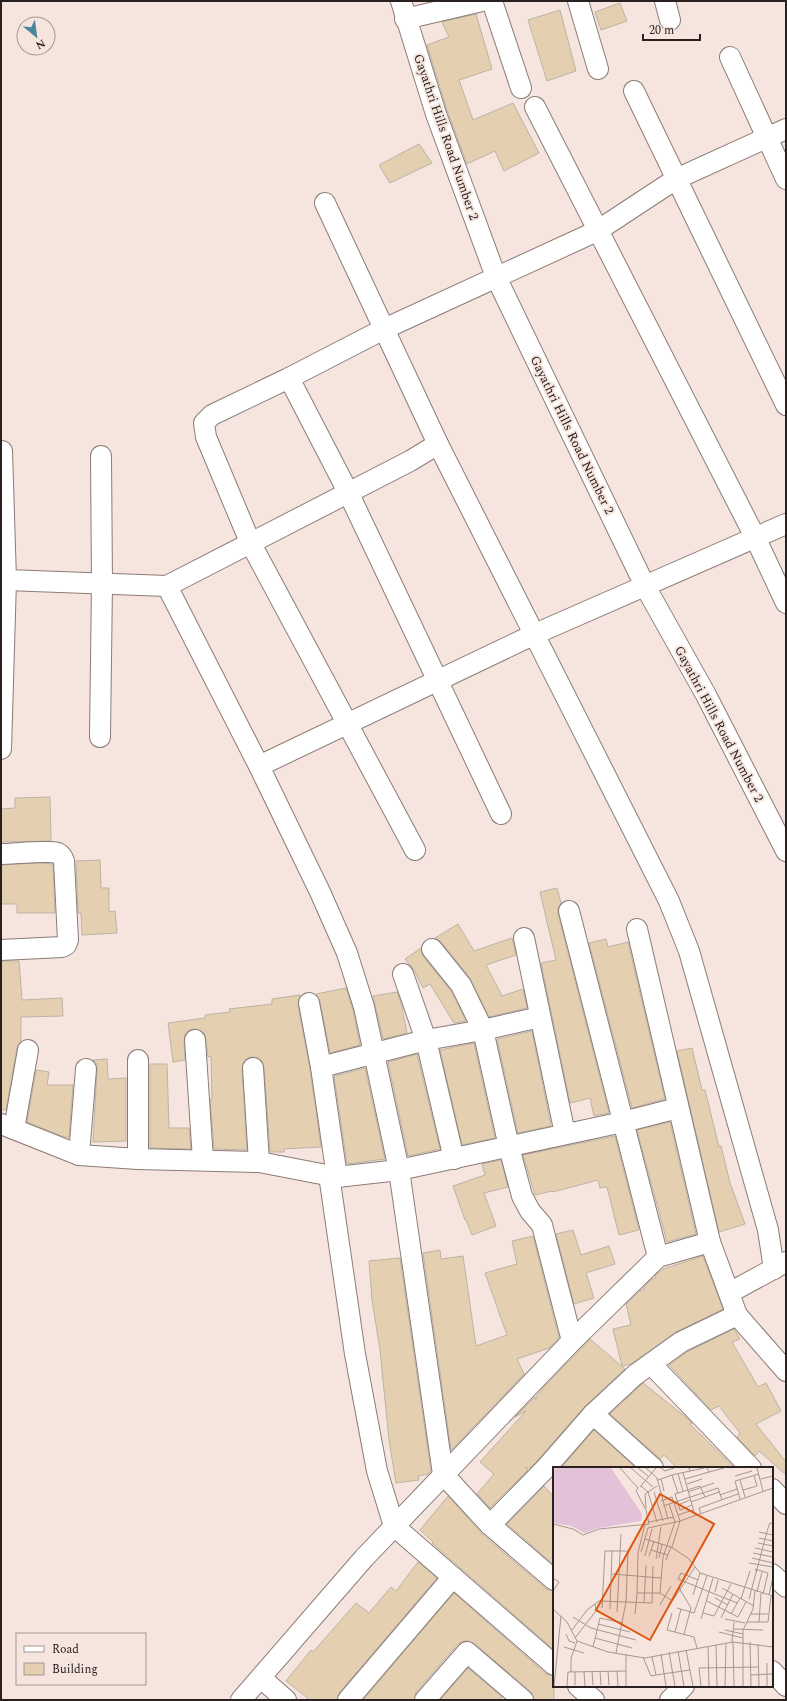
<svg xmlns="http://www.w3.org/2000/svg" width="787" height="1701" font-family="Spectral,serif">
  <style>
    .building { fill: #e4d0b0; stroke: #bbb3a5 }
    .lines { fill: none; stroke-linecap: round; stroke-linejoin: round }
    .minor-casing { stroke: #8b7c75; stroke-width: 22 }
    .minor { stroke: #fff; stroke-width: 20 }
    .labels { text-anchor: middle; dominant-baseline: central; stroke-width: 4; stroke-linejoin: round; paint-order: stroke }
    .street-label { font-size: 13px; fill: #28211f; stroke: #f6e5de }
    .inset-road { fill: none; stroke: #a49792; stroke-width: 1 }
    .view { fill: #de560d; fill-opacity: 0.15; stroke: #de560d; stroke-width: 2 }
    .inset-edge { fill: none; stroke: #28211f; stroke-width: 2 }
  </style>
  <rect width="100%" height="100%" fill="#f6e5de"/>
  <g class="building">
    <polygon points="620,3 627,21 601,30 595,12"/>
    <polygon points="560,10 576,71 547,81 528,20"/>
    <polygon points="476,14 492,69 459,80 473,120 513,103 539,153 504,171 495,151 467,164 447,110 427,45 449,37 442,22"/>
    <polygon points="419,144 432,163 390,183 379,165"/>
    <polygon points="50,797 51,841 1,842 1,809 15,808 15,798"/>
    <polygon points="100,860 101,888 109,888 109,912 115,911 117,933 82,935 81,913 78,913 76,861"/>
    <polygon points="39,863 53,864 55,913 17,913 17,904 1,904 1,865"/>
    <polygon points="557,888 561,903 558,908 558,914 609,1113 594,1116 590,1098 570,1103 541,963 556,960 540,892"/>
    <polygon points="458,924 474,951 512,938 516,955 486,965 502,996 523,989 527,1008 489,1017 470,978 441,942 435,938"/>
    <polygon points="606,939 608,947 628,942 665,1099 632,1108 589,943"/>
    <polygon points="421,948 423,956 451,991 466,1021 454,1023 430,984 423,988 414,970 405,959"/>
    <polygon points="1,961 19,961 22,1000 62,998 63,1016 21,1017 21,1041 17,1048 6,1110 1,1109"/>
    <polygon points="346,988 353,1010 360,1045 330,1053 320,1001 316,994"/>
    <polygon points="397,992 401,1003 407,1033 383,1039 373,996"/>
    <polygon points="300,995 298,1005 310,1069 321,1147 284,1149 284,1152 270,1152 264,1067 262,1061 258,1058 253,1057 246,1059 243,1063 242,1069 247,1150 214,1149 210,1099 212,1099 211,1056 208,1057 205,1034 200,1030 194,1029 188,1031 185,1035 184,1040 185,1060 173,1062 168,1023 205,1018 205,1015 230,1012 229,1009 272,1004 272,999"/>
    <polygon points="532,1031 551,1126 518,1133 497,1039"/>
    <polygon points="474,1043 495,1138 462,1145 440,1050"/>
    <polygon points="692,1048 702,1090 705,1090 719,1147 721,1146 730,1183 745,1224 719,1232 677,1051"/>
    <polygon points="417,1054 440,1149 408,1156 388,1062"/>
    <polygon points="107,1059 108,1079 126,1078 126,1141 93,1142 97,1070 97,1064 93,1060"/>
    <polygon points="150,1064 167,1064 169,1128 189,1128 191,1149 150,1148"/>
    <polygon points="365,1068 385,1159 347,1164 334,1076"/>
    <polygon points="36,1070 49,1072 47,1085 73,1085 69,1137 64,1137 27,1122"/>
    <polygon points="670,1122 696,1234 667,1242 637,1130"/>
    <polygon points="615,1136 639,1230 619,1235 607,1187 600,1188 598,1180 553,1192 552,1191 535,1195 523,1155"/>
    <polygon points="501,1160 508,1187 484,1193 496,1226 472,1235 466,1220 465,1220 453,1186 485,1175 482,1164"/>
    <polygon points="573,1230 581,1255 609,1246 615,1264 586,1273 594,1298 574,1304 556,1234"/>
    <polygon points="533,1236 559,1338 549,1348 517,1359 524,1374 451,1450 423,1253 440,1250 441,1259 463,1256 476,1346 507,1335 485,1273 517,1264 512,1241"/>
    <polygon points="703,1256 723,1309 676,1332 631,1364 622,1366 613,1329 631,1325 626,1304 641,1290 644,1289 643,1288 652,1279 656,1278 655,1276 663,1269"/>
    <polygon points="400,1258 431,1471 428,1474 418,1476 419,1480 396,1483 389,1440 380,1350 372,1300 369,1261"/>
    <polygon points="734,1329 740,1339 732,1342 758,1387 766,1383 781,1411 756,1424 786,1462 786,1475 759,1451 755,1456 737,1437 740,1433 719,1406 711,1410 669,1365 687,1352"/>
    <polygon points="590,1339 625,1369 585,1406 537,1461 530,1468 525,1468 528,1470 490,1508 477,1494 494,1474 480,1462 526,1411 515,1417 535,1397 536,1400 536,1397 545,1386"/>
    <polygon points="643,1383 687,1418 692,1423 690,1424 735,1468 677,1468 664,1455 660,1459 610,1414"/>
    <polygon points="594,1430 636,1468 561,1468"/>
    <polygon points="544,1486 554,1497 554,1565 507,1524"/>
    <polygon points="448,1496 482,1534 546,1589 554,1591 554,1650 432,1543 433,1542 420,1530"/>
    <polygon points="418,1562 437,1578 339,1693 337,1700 310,1700 286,1681 311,1650 313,1652 356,1603 369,1613 391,1587 396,1591"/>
    <polygon points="454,1593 546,1674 554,1676 554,1700 534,1700 530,1691 474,1643 469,1641 463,1641 458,1644 416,1692 414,1700 363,1700"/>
    <polygon points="468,1668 502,1697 499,1700 440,1700"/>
  </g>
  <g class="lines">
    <g class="minor-casing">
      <g id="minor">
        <polyline points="401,1 436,114 496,277 645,586 706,695 786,851"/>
        <polyline points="492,1 521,88"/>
        <polyline points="578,1 598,69"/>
        <polyline points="665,1 670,20"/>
        <polyline points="405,19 482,1"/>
        <polyline points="730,57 786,179"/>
        <polyline points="634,91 786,405"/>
        <polyline points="535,107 755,537 786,603"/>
        <polyline points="325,203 438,444"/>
        <polyline points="289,378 348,492 501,814"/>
        <polyline points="6,580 167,586"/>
        <polyline points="100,737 102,583 101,456"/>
        <polyline points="1,749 6,580 2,451"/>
        <polyline points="259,766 535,634 786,524"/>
        <polyline points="415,850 250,542 206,437 204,423 212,415 289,378 384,329 597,231 676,179 786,129"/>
        <path d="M1,854C13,854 48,850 58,853C62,855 63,858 64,861L68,940L66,945L62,947L1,950"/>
        <polyline points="569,911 658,1257"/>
        <polyline points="637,929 710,1242 737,1315 786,1371"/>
        <polyline points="524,938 565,1134"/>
        <polyline points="432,949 461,985 483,1030 509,1147 522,1196 530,1211 542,1225 572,1341"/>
        <polyline points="403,974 426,1040 454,1159"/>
        <polyline points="309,1003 321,1067 337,1177"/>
        <polyline points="195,1040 203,1160"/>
        <polyline points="138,1060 138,1159"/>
        <polyline points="321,1067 426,1040 483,1030 540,1017"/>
        <polyline points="253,1068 259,1162"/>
        <polyline points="1,1124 79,1155 138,1159 259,1162 337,1177 399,1170 623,1122 678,1108"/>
        <polyline points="14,1129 28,1050"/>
        <polyline points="79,1155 86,1069"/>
        <polyline points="329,1175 355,1354 377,1471 394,1526 554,1665"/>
        <polyline points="729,1293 786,1262"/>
        <polyline points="651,1364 751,1468"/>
        <polyline points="593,1414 653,1468"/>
        <polyline points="772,1489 786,1504"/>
        <polyline points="490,1525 545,1469 593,1414 635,1375 681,1342 737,1315"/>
        <polyline points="772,1574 786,1587"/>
        <polyline points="554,1580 490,1525 443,1474 399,1170 364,1007 347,953 320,892 259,766 167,586 410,461 438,444 669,901 689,951 768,1230 774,1269"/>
        <polyline points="772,1671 786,1686"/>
        <polyline points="261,1678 286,1700"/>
        <polyline points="578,1686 594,1700"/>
        <polyline points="241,1700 364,1558 572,1341 658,1257 710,1242"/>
        <polyline points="348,1700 453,1577"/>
        <polyline points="425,1700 467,1652 523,1700"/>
        <polyline points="670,1700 684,1686"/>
      </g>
    </g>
    <use href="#minor" class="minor"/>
  </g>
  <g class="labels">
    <g class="street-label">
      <text transform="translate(446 137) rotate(71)">Gayathri Hills Road Number 2</text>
      <text transform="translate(572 435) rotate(64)">Gayathri Hills Road Number 2</text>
      <text transform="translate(719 724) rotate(62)">Gayathri Hills Road Number 2</text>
    </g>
  </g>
  <g transform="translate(553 1467)">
    <rect width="220" height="220" fill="#f6e5de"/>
    <path d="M3,1H58L89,47L88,54L45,61L32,66L18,59L0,56V5Z" fill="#e2c1d9"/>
    <path class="inset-road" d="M67,1L85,21L83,24L93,43L96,57M78,1L100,20M85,1L95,9M93,1L104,11L115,52M108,1L112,4L121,1M154,1L156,5L171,1M204,1L210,24M137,4L151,1M130,6L142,48M125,7L130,24M182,9L199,4M108,12L111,24M132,12L156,5M208,12L220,9M105,13L119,8M187,13L192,30M134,17L149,12M88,19L95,25L92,27L93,41M87,20L103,1M190,23L204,19L201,9M101,25L110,54M135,25L161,16M125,26L119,8L137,4L136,1M167,28L184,22M187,32L182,14L206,7M108,34L119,30L127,54L119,80M138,35L166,25M125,38L137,33M139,38L127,43L122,27L147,19L152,30M110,39L165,21L169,33M148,47L146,41L185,27M125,48L140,43M96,55L121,50M104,55L95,25L104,19M0,57L20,62L30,68L46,62L96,57M92,57L85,86L84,126H107L110,90L122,55L116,37M95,61L127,54L220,21M206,65L220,68M206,71L220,74M92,72L118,80L135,91L147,106L220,129M205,76L220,79M202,81L220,85M98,83L115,88M88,85L95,61M200,86L220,90M92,89L99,62M96,89L101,74M106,91L109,77M199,91L220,96M103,92L108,60M113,93L118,80M196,96L220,100M204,105L202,102L215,106L210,127M59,107L108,111M0,111L6,115L0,124M145,113L128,106L125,112L184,136M126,121L138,141L131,167M169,121L201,139M162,125L165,113M204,125L209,105M107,126L118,133M140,128L147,106M216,128L220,110M162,131L175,138M188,132L197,104M196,132L215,61L217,56L220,57M154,134L185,150L193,135M91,136L93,98M107,138L118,119M49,141L52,84H75L73,135L63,186M124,141L141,146L154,109M0,142L14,155L24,174L55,185L92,191L180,175L220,180M57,142L59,84M114,142L142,100M64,145L68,67M119,146L114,163L141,170L144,181M150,146L161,149L178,117M82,147L84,126M178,147L187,131M197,147H215M20,150L38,161L83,173M168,151L180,127M148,152L160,111M172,152L192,156M194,155H215L218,129M206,155L208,126M45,157L77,165M181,162L210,163M19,163L34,143L46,134L99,136L100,99M172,163L190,167M122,165L128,142M166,165L190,171M13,167L16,174L22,176M22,171L43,144L42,137M42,171L79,181M179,175L181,155M180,175L181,219M197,175L198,219M205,177L206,219M163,178L164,219M155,179L156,219M11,180L31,186M40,180L47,151L70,156M133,183L140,219M125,184L131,219M116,185L122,219M108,187L113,219M90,190L98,209L103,208M99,190L103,208L137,203M214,196V219M39,204L40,218M47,204L48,218M55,204L56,218M64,204L65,219M18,205V191L24,174M31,205L32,219M198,208L220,207M22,218V205M1,219L8,149M14,219L15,205L73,204M73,219V187M148,219L146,201L206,200M172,219L173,177M190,219V163L200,142L202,124"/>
    <path class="view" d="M107,27L161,57L97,173L43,143Z"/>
    <rect width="220" height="220" class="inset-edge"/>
  </g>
  <rect width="787" height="1701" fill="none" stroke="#28211f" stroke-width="4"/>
  <rect x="16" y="1633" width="130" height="52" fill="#f6e5de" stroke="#a49792"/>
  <rect x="24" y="1646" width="20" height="6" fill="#ffffff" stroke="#a49792"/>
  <text x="52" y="1653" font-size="12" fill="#28211f">Road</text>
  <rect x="24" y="1663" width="20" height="12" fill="#e4d0b0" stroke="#a49792"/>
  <text x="52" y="1673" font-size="12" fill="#28211f">Building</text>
  <g transform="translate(36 36) rotate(151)"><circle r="19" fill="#f6e5de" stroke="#a49792"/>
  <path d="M0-3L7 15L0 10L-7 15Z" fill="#48889b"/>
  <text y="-6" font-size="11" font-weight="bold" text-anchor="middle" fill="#28211f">N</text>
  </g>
  <path d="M643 34v6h57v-6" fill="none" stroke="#28211f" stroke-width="2"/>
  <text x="649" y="34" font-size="12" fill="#28211f" stroke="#f6e5de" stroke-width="3" paint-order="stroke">20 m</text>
</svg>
